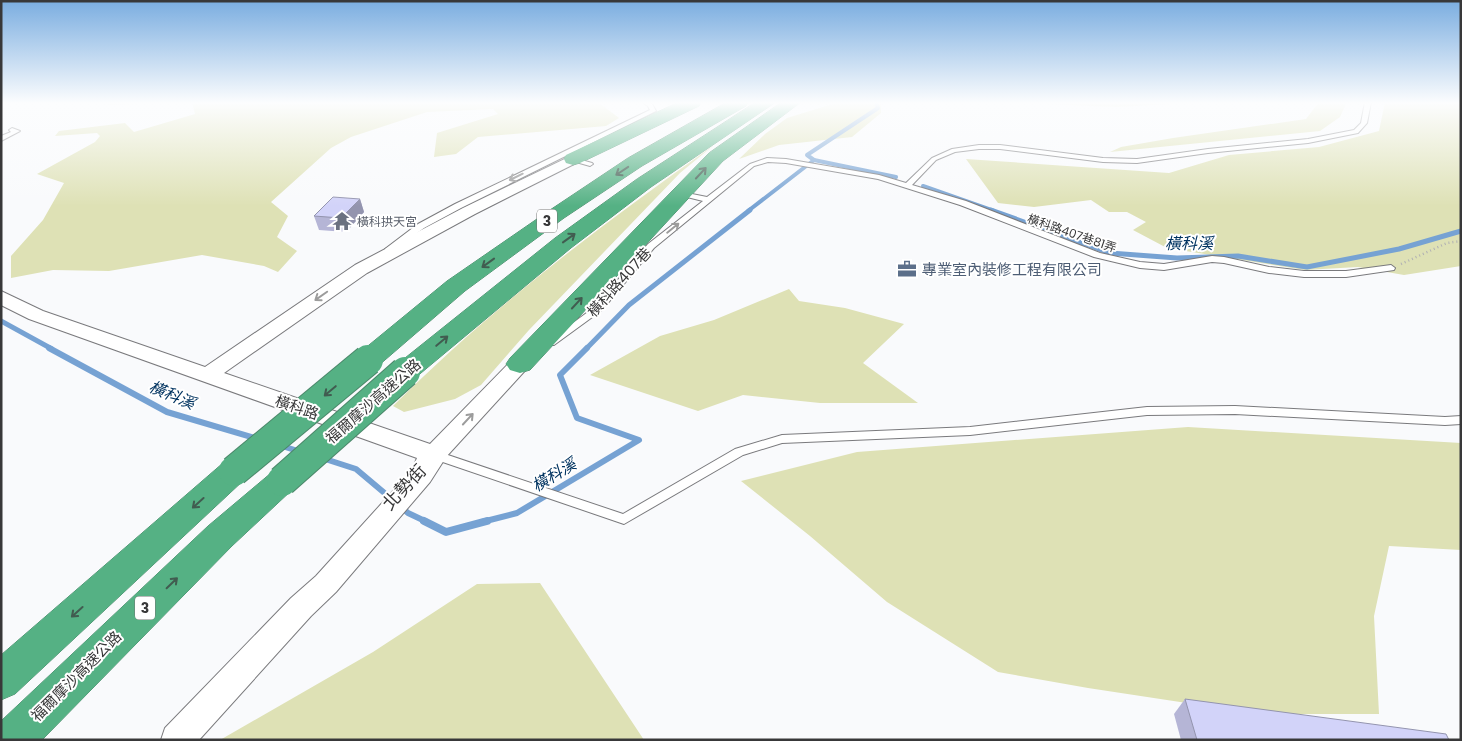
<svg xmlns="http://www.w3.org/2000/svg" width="1462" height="741" font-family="Poppins,'Noto Sans TC',sans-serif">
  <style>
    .green { fill: #dee1b5 }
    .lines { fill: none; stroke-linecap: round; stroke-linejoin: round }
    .stream-far3 { stroke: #76a2d3; stroke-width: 4 }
    .stream-far2 { stroke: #76a2d3; stroke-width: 5 }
    .stream-far1 { stroke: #76a2d3; stroke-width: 6 }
    .stream { stroke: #76a2d3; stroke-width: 8 }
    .service-casing { stroke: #7a7a7d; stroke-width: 2 }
    .minor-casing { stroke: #7a7a7d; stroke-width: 2 }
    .motorway-casing { stroke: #4b876a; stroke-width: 1 }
    .path { stroke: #b1b1b3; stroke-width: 2.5; stroke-dasharray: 1 3; stroke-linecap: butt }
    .service { fill: #fff; fill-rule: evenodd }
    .minor { fill: #fff; fill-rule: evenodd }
    .motorway { fill: #55b184; fill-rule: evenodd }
    .motorway-bridge-casing { stroke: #4b876a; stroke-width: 32; stroke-linecap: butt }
    .motorway-bridge { stroke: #55b184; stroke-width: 30 }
    .wall { fill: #b5b5d6 }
    .shaded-wall { fill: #9394ae }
    .building { fill: #d2d3f9; stroke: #9394ae }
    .oneway { stroke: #415c50 }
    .oneway2 { stroke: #9c9c9c }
    .labels { text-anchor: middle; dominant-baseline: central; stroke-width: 4; stroke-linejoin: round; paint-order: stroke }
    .far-worship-label { font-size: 12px; fill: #5b616d; stroke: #fff; text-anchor: start }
    .far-street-label { font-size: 12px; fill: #383839; stroke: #fff }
    .shield { fill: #fff; stroke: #747474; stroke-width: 1 }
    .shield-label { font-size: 14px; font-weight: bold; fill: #383839 }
    .service-label { font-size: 15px; fill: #4e5e75; stroke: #fff; text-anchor: start }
    .street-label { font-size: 15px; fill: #383839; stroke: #fff }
    .water-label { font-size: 16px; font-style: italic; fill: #003360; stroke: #fff }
    .near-street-label { font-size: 18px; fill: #383839; stroke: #fff }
  </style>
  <rect width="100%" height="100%" fill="#f9fafc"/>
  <g class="green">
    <polygon points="102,102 598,102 619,118 606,126 478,137 456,154 434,157 437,133 498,114 493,109 427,112 351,137 331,148 271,202 288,216 277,237 297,251 278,272 264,266 202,255 109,271 53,270 11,278 11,256 43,220 64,183 37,174 95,142 100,136 97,133 55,136 59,131 125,123 134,132 195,114 192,102 110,105"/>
    <polygon points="839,102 881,102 881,113 852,137 779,145 739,159 765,134 787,118"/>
    <polygon points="995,102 1211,102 1116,107"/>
    <polygon points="1319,102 1347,102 1340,117 1320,131 1110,152 1121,147 1173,138 1306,119"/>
    <polygon points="1385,102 1461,102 1461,266 1404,275 1358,267 1305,270 1167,248 1133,230 1146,222 1127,212 1109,212 1091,200 1034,207 998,203 966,159 1169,173 1229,155 1319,147 1379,131"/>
    <path d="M714,145L680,173L529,330L481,385L455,399L404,412L393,406C491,308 601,225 714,145Z"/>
    <polygon points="789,289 799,301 845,308 904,324 863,363 918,403 820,403 743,395 698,411 590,375 660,336 714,320"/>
    <polygon points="1188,427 1461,443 1461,550 1389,546 1374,616 1379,714 1259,714 1088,688 998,672 887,602 810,536 741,481 857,452"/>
    <polygon points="540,583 644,740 220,740 373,652 477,584"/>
  </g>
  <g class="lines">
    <g class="stream-far3">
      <polyline points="814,160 807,155 878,108 876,102"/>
      <polyline points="923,186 994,211"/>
      <polyline points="748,211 814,160 896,177"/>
    </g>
    <g class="stream-far2">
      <polyline points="991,210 1110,253 1177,258 1238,256 1307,267 1399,249 1461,231"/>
      <polyline points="1,321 52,349"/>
      <polyline points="586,349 629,305 750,210"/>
    </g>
    <g class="stream-far1">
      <polyline points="49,348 167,412 258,439"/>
      <polyline points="279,445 301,452"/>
      <polyline points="322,458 356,469 394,501"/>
      <polyline points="401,507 408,513 427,522"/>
      <polyline points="482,522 517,513 639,440 577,418 560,375 587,348"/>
    </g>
    <polyline class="stream" points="424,521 446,532 487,521"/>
    <g class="service-casing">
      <g id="service">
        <polygon points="641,102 652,104 656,111 461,208 424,228 392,251 389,251 385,249 418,224 455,204 650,110 648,106"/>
        <polygon points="1365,102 1371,102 1367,123 1358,133 1308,143 1208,153 1137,163 1103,162 1000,149 979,149 955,152 936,160 912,185 966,201 1100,253 1140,262 1164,264 1212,256 1224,257 1269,267 1304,271 1346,271 1391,265 1395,268 1394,270 1346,277 1304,277 1269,273 1224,263 1212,262 1164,270 1140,268 1094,257 960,205 878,179 786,163 768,162 754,166 654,248 602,310 554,345 548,345 546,343 596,306 648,244 703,201 687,197 687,193 707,197 750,164 767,158 786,159 879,175 906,183 932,158 952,149 979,145 1000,145 1103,158 1137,159 1208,149 1308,139 1354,130 1361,123"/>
        <polygon points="12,128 20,131 1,141 1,136 11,132 9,130"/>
        <polygon points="571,157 592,163 593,164 590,166 569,160 568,159"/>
        <polygon points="1235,406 1445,417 1461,416 1461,424 1445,425 1235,414 1147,415 970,435 782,443 743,455 624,524 431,458 429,455 431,452 439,452 623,514 735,449 782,435 970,427 1147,407"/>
      </g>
    </g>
    <g class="minor-casing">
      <polygon id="minor" points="573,155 578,156 580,159 578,162 475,214 367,273 224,373 430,444 513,359 520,357 527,359 531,364 446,457 430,482 336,592 311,616 199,740 161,740 165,728 291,598 316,576 412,470 417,458 29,319 1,305 1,291 43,311 205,367 355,265 463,208"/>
    </g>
    <g class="motorway-casing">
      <g id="motorway">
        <polygon points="679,102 701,102 699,106 580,163 573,165 566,163 564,159 566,155"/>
        <polygon points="727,102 748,102 746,106 642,166 564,218 465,291 378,366 368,369 358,366 354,360 358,354 447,281 550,210 628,158"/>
        <polygon points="756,102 776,102 651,187 571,248 415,378 405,381 395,378 391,372 395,366 555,238 637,179"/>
        <polygon points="782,102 801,102 723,161 530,370 520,373 510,370 506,364 510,358 709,153"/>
        <polygon points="234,459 245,463 250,471 245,479 15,694 1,700 1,655 223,463"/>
        <polygon points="282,469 293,473 298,481 293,489 232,546 42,740 1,740 1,721 208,526 271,473"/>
      </g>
    </g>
    <polyline class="path" points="1401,264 1447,243 1461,241"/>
    <use href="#service" class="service"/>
    <use href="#minor" class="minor"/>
    <use href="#motorway" class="motorway"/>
    <g class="motorway-bridge-casing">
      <g id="motorway-bridge">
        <polyline points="234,471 368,360"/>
        <polyline points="282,481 405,372"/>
      </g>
    </g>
    <use href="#motorway-bridge" class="motorway-bridge"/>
  </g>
  <g class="wall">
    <polygon points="360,199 364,212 346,232 319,230 314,216"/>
    <polygon points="1185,699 1449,740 1181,740 1174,714"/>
  </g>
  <polygon class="shaded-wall" points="360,199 364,212 346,232 341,218"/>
  <g class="building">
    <polygon points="333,197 360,199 341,218 314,216"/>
    <polygon points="1185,699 1446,734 1449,740 1197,740"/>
  </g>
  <defs><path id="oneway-shaft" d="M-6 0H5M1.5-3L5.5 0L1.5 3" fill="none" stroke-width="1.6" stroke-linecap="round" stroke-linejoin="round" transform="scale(1.25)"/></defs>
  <g class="oneway">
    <use href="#oneway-shaft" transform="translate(622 171) rotate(146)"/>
    <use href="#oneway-shaft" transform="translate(701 173) rotate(-47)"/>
    <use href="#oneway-shaft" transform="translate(569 238) rotate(-36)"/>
    <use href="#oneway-shaft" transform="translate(488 263) rotate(144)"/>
    <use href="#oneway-shaft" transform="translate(577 303) rotate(-47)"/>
    <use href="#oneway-shaft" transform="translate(442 341) rotate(-40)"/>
    <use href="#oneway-shaft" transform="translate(330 391) rotate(140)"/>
    <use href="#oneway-shaft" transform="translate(198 503) rotate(138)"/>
    <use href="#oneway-shaft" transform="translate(172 583) rotate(-44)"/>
    <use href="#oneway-shaft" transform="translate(77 612) rotate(138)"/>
  </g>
  <g class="oneway2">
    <use href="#oneway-shaft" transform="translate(516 177) rotate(154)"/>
    <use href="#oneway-shaft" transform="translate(673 228) rotate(-39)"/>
    <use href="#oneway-shaft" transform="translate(321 296) rotate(145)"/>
    <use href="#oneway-shaft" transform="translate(468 419) rotate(-47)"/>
  </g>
  <linearGradient id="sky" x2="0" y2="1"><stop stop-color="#7aade0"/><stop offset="0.5" stop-color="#fcfdfe"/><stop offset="1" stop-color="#fcfdfe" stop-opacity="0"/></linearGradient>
  <rect width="1462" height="206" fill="url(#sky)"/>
  <defs>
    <g id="temple-bare" transform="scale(1.5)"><path d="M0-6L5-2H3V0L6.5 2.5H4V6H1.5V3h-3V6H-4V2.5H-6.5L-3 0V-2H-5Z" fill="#6b7280" stroke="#fff" stroke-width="2.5" paint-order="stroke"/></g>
    <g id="office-bare" transform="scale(1.5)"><path d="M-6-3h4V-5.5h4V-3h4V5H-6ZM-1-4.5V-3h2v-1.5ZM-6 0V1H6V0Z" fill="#5c6f8a" stroke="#fff" stroke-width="2.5" paint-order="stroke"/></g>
  </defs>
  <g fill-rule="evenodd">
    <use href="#temple-bare" x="342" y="221"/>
    <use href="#office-bare" x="907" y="269"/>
  </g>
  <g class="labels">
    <g class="far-worship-label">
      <text x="357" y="221">橫科拱天宮</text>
    </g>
    <g class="far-street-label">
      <text transform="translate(1072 233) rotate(19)">橫科路407巷81弄</text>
    </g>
    <g class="shield">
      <rect x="537" y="209.5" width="20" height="23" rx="4"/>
      <rect x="135" y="596.5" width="20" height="23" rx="4"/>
    </g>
    <g class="shield-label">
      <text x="547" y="221">3</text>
      <text x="145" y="608">3</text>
    </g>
    <g class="service-label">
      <text x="922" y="269">專業室內裝修工程有限公司</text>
    </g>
    <g class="street-label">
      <text transform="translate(619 282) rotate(-48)">橫科路407巷</text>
      <text transform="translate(373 401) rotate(-41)">福爾摩沙高速公路</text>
      <text transform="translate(297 407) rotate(19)">橫科路</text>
      <text transform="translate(76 676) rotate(-45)">福爾摩沙高速公路</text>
    </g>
    <g class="water-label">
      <text x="1189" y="243">橫科溪</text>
      <text transform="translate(172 395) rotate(23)">橫科溪</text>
      <text transform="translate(554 475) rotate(-31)">橫科溪</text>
    </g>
    <g class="near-street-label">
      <text transform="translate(404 487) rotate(-47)">北勢街</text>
    </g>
  </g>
  <rect width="1462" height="741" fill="none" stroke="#383839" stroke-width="5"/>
</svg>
